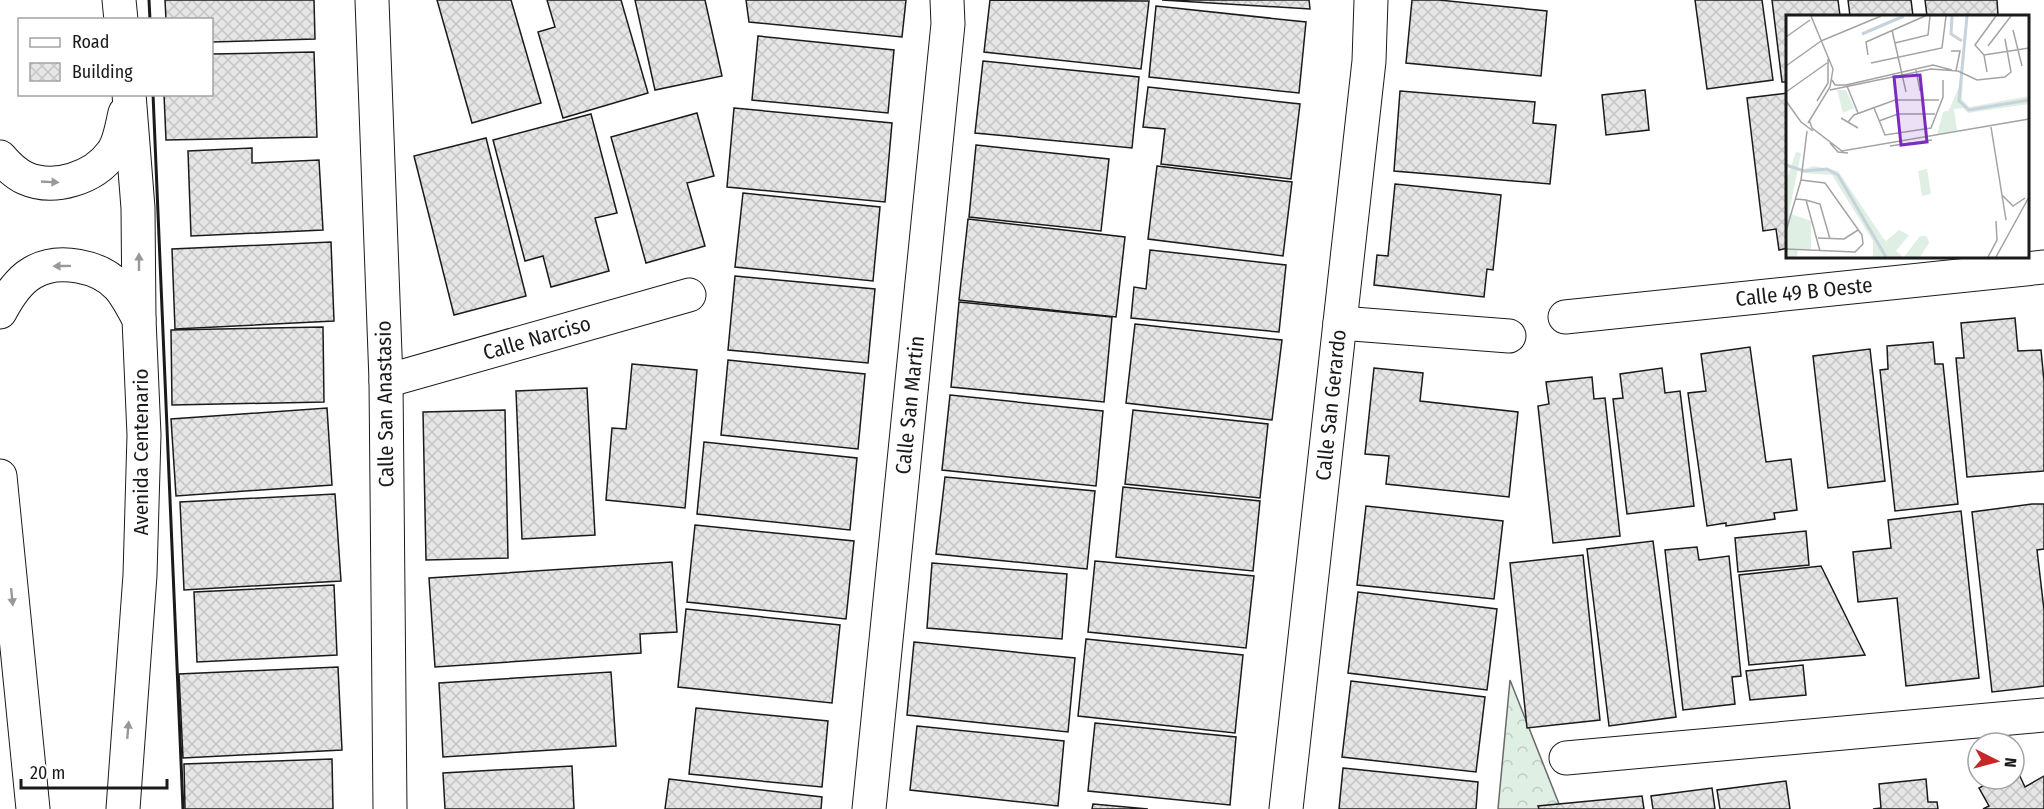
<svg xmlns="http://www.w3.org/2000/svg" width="2044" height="809" font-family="'Fira Sans Condensed',sans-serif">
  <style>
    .park { fill: url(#park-crowns); stroke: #6a6a6a; stroke-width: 1.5 }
    .building { fill: url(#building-cross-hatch); stroke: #1a1a1a; stroke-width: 1.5 }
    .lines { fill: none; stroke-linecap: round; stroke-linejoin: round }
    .minor-casing { stroke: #1a1a1a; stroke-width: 35 }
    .secondary-casing { stroke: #1a1a1a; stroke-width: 35 }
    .minor { stroke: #fff; stroke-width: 33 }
    .secondary { stroke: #fff; stroke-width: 33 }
    .wall { stroke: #1a1a1a; stroke-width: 3 }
    .oneway { fill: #989898 }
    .labels { text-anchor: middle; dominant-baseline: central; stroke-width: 4.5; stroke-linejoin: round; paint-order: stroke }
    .street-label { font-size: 21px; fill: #1a1a1a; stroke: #fff }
    .inset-river { fill: none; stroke: #c6d2dc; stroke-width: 3 }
    .inset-road { fill: none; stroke: #a3a3a3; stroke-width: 1.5 }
    .view { fill: #7b2cbf; fill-opacity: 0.15; stroke: #7b2cbf; stroke-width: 3 }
    .inset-edge { fill: none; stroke: #1a1a1a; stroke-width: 3 }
  </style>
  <defs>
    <pattern id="park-crowns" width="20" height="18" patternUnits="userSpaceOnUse" patternTransform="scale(1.5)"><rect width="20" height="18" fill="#e0efe3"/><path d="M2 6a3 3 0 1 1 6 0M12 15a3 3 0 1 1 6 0" fill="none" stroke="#c0ccc2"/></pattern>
    <pattern id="building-cross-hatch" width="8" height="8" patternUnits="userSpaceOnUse" patternTransform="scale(1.5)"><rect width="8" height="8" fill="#e6e6e6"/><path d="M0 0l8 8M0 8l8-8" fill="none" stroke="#c5c5c5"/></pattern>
  </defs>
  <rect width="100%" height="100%" fill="#fff"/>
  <polygon class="park" points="1510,680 1561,809 1498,809"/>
  <g class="building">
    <polygon points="165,0 314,0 315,39 212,42 212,20 166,20"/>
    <polygon points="437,0 511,0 541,103 472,123"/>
    <polygon points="547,0 621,0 648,93 563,118 538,32 555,27"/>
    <polygon points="635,0 705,0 722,76 655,90"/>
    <polygon points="746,0 906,0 902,37 749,22"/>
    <polygon points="990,0 1149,1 1141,69 984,52"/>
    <polygon points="1162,0 1309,0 1310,9"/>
    <polygon points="1412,0 1439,0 1547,11 1541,76 1406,63"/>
    <polygon points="1695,0 1762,0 1773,80 1707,89"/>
    <polygon points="1772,0 1838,0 1840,16 1788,16 1788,82 1782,82"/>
    <polygon points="1848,0 1911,0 1913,16 1850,16"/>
    <polygon points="1925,0 1997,0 1998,16 1927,16"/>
    <polygon points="1156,6 1306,22 1299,93 1149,77"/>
    <polygon points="758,36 894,50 888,113 752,100"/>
    <polygon points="314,52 317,137 166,140 164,94 212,94 212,54"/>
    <polygon points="983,61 1139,77 1132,148 975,133"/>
    <polygon points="1148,87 1300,104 1291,179 1161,164 1165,129 1143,127"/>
    <polygon points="1645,90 1649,130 1606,135 1602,95"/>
    <polygon points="1400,91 1535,102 1533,123 1556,125 1550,184 1394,171"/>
    <polygon points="1788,93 1788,248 1779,250 1776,229 1763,231 1747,98"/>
    <polygon points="734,108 892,123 885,202 727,187"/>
    <polygon points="697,113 714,176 687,183 705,246 646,263 611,137"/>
    <polygon points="591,114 617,213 595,218 609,271 551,287 543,256 525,261 493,140"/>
    <polygon points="486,138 526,296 454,315 414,156"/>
    <polygon points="976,145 1109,159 1101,231 969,217"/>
    <polygon points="252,148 252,163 319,160 323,230 191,236 188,151"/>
    <polygon points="1157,166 1292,182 1283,256 1148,239"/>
    <polygon points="1395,184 1501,195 1493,270 1487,269 1484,297 1374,285 1377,255 1388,256"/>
    <polygon points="743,193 880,207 873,281 735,267"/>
    <polygon points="968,219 1125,237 1116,317 959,300"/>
    <polygon points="331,242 334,321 175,329 172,249"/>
    <polygon points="1150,250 1286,265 1279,332 1131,318 1134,287 1146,289"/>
    <polygon points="735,276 875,289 868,363 728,350"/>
    <polygon points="959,302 1112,317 1104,402 951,387"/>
    <polygon points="2015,318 2018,351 2041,350 2044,381 2044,471 1967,477 1956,358 1964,358 1961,323"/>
    <polygon points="1135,324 1282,340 1272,420 1126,403"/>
    <polygon points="323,327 324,402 172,405 171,330"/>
    <polygon points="1933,342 1935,364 1943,364 1958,504 1895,511 1880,370 1888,369 1887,346"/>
    <polygon points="1750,347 1766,462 1791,459 1797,510 1774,513 1775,519 1726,526 1726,523 1707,526 1688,393 1706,391 1701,354"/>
    <polygon points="1870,349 1885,481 1828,488 1813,356"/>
    <polygon points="728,360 865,374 858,449 721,435"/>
    <polygon points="632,364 697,370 685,508 606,500 612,428 626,429"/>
    <polygon points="1374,368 1423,373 1420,401 1518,412 1509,497 1386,484 1389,456 1365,454"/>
    <polygon points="1662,368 1665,393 1680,391 1694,506 1627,514 1613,399 1623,398 1620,374"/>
    <polygon points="1592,377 1594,399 1605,398 1620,536 1553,543 1538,406 1549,404 1546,382"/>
    <polygon points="587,388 595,535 522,539 516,391"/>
    <polygon points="950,395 1103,411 1096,486 942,470"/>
    <polygon points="327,408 332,485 176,496 171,419"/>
    <polygon points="505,410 508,558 426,560 423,412"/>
    <polygon points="1133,410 1268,424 1260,498 1125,484"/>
    <polygon points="704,442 857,458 850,530 697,514"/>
    <polygon points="945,477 1095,491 1087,569 936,554"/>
    <polygon points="1123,487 1260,501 1253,571 1116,557"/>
    <polygon points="335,494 341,581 184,590 180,502"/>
    <polygon points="2032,504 2044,504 2044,549 2037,550 2044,610 2044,686 1992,692 1972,512"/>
    <polygon points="1366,506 1503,521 1494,599 1357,585"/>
    <polygon points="1961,511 1979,678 1906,686 1897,598 1858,602 1853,552 1891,548 1888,520"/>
    <polygon points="695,525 854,541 846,619 687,602"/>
    <polygon points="1806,531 1809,565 1738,572 1735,538"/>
    <polygon points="1653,541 1676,717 1609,726 1587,549"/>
    <polygon points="1697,547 1699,560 1729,556 1741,676 1732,677 1735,704 1683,710 1665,550"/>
    <polygon points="1583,555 1600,720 1527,728 1510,563"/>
    <polygon points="1095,561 1254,576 1246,648 1088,632"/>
    <polygon points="672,562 677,632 640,634 641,653 435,667 429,578"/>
    <polygon points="932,563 1067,574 1062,639 927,628"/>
    <polygon points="1821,566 1865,655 1749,665 1739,575"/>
    <polygon points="334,585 337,655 197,662 194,592"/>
    <polygon points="1358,592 1497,609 1487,690 1348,673"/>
    <polygon points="686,609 840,625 832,703 678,687"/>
    <polygon points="1086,639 1243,655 1235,733 1078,716"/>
    <polygon points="914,642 1075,658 1068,732 907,715"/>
    <polygon points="1803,665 1806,695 1750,700 1746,671"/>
    <polygon points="338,667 342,750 183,758 179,674"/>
    <polygon points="611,672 616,746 443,757 439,683"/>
    <polygon points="1351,681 1485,697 1476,772 1342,757"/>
    <polygon points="696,708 828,721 822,787 689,774"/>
    <polygon points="1095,723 1236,737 1230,805 1088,791"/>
    <polygon points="917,726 1064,741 1058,806 910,790"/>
    <polygon points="332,759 333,809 185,809 184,764"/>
    <polygon points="572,766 574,809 445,809 443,773"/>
    <polygon points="1343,768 1478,782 1476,809 1339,809"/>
    <polygon points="2016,768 2025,787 2044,776 2044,809 1983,809 1989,806 1979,788 1996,779 2014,779 2014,769"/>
    <polygon points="669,779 822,797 821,809 665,809"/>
    <polygon points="1926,779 1928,802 1937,802 1938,809 1873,809 1881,808 1879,784"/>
    <polygon points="1786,781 1790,809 1720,809 1717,790"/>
    <polygon points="1712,788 1715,809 1653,809 1651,796"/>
    <polygon points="1642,796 1644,809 1539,809 1538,806"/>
    <polygon points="1093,804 1148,809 1092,809"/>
  </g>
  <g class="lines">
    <g class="minor-casing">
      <g id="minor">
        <polyline points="372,0 386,381 390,809"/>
        <polyline points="1565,317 2044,267"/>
        <polyline points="1340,323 1509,336"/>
        <polyline points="386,381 689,295"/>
        <polyline points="1566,758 2044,715"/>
        <polyline points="869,809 948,24 947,0"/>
        <polyline points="1286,809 1369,61 1371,0"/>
      </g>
    </g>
    <g class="secondary-casing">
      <g id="secondary">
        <polyline points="119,0 121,20"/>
        <path d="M0,157C6,164 16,174 25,178C54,191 94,178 112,153C120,143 122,125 125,113"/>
        <path d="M0,312C8,297 18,281 32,273C58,257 100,266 119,287C127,296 133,309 139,319"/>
        <polyline points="0,476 33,809"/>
        <polyline points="123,809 140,575 144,435 139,319 138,208 129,94"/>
      </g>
    </g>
    <use href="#minor" class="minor"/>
    <use href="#secondary" class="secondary"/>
    <g class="wall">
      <polyline points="149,0 150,20"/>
      <polyline points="153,94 183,809"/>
    </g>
  </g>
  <defs><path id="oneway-solid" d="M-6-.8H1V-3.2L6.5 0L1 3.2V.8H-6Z" transform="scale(1.5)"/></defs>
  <g class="oneway">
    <use href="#oneway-solid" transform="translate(50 182) rotate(3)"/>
    <use href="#oneway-solid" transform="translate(139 262) rotate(-90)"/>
    <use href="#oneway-solid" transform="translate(62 266) rotate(179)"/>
    <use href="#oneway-solid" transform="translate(12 597) rotate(84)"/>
    <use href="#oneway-solid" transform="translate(128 730) rotate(-85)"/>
  </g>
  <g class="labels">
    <g class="street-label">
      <text transform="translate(1804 292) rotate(-6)">Calle 49 B Oeste</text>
      <text transform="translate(537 338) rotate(-16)">Calle Narciso</text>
      <text transform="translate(385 404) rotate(-91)">Calle San Anastasio</text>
      <text transform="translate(910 405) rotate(-84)">Calle San Martin</text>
      <text transform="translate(1331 405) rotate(-84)">Calle San Gerardo</text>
      <text transform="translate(141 452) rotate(-90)">Avenida Centenario</text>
    </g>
  </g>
  <g transform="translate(1786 15)">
    <rect width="243" height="243" fill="#fff"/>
    <path d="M51,75H60L68,93L57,98ZM28,151L52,156L97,223L87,226L46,160L18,158V154ZM141,154L145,179L136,181L132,156ZM113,215L123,220L110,236L117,242H106L109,236L100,226ZM134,221H141L143,228L134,242H118Z" fill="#e0efe3"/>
    <path d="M177,62L176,84L183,92L243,81V89L182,98L177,93L163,95Z" fill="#e0efe3"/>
    <path d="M97,223L110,236L106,242H87V226Z" fill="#e0efe3"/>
    <path d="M168,94L171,115L151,120L157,97ZM10,137L15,138L3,198L25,206V234H12L11,242H0V166Z" fill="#e0efe3"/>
    <path class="inset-river" d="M166,1L165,19L176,26M181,1L173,86L183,95L243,85M76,19L118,1M0,150L18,156L41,154L52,160L100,242"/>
    <path class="inset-road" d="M106,15L120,77M227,15L236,51M0,22L24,5M35,26L95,1M109,28L142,20L144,1M202,31L225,1M165,36H174L170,56M82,40L80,27L139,1M198,40L243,33M85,48L156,33L160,1M0,51L35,26M130,55L134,76M201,57L198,40L189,30L210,1M46,65L49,70H60L147,50L166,55M61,71L72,98M44,75L145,54L172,56L191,65L219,62L225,57L219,24M0,77L41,48M0,86L15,107L27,116M31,86L42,68V44M88,93L99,120L145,113L157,82V65M55,103L72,113M23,105L26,113L56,136L243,104M93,106L112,99H149M62,107L68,100L109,85H153M22,108L44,72L47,54L25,1M205,112L220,205M44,128L52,137L62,138M104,131L146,125M216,180L227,191L239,183M10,184L20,185L34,236M20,185L34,189L44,224M0,216L15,165L21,116M32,223L58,224L72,215M0,234L69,237L77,229L76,220L39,168L15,165M202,242L211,225L210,206M210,242L243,182"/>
    <path class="view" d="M134,60L141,127L115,130L108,62Z"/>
    <rect width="243" height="243" class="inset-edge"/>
  </g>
  <rect x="18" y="18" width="195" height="78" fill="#ffffff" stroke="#a3a3a3" stroke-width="1.5"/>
  <rect x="30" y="38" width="30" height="9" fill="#ffffff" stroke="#a3a3a3" stroke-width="1.5"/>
  <text x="72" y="48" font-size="18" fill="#1a1a1a">Road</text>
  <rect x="30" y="63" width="30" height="18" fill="url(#building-cross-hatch)" stroke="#a3a3a3" stroke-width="1.5"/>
  <text x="72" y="78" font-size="18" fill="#1a1a1a">Building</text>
  <g transform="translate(1996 761) rotate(96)"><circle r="28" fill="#ffffff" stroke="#a3a3a3" stroke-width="1.5"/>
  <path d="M0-4.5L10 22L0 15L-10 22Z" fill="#c62828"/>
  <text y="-9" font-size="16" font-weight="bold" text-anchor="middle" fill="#1a1a1a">N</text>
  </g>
  <path d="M21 779v9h146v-9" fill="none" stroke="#1a1a1a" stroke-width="3"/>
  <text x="30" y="779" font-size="18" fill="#1a1a1a" stroke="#ffffff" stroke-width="4.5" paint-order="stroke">20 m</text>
</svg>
